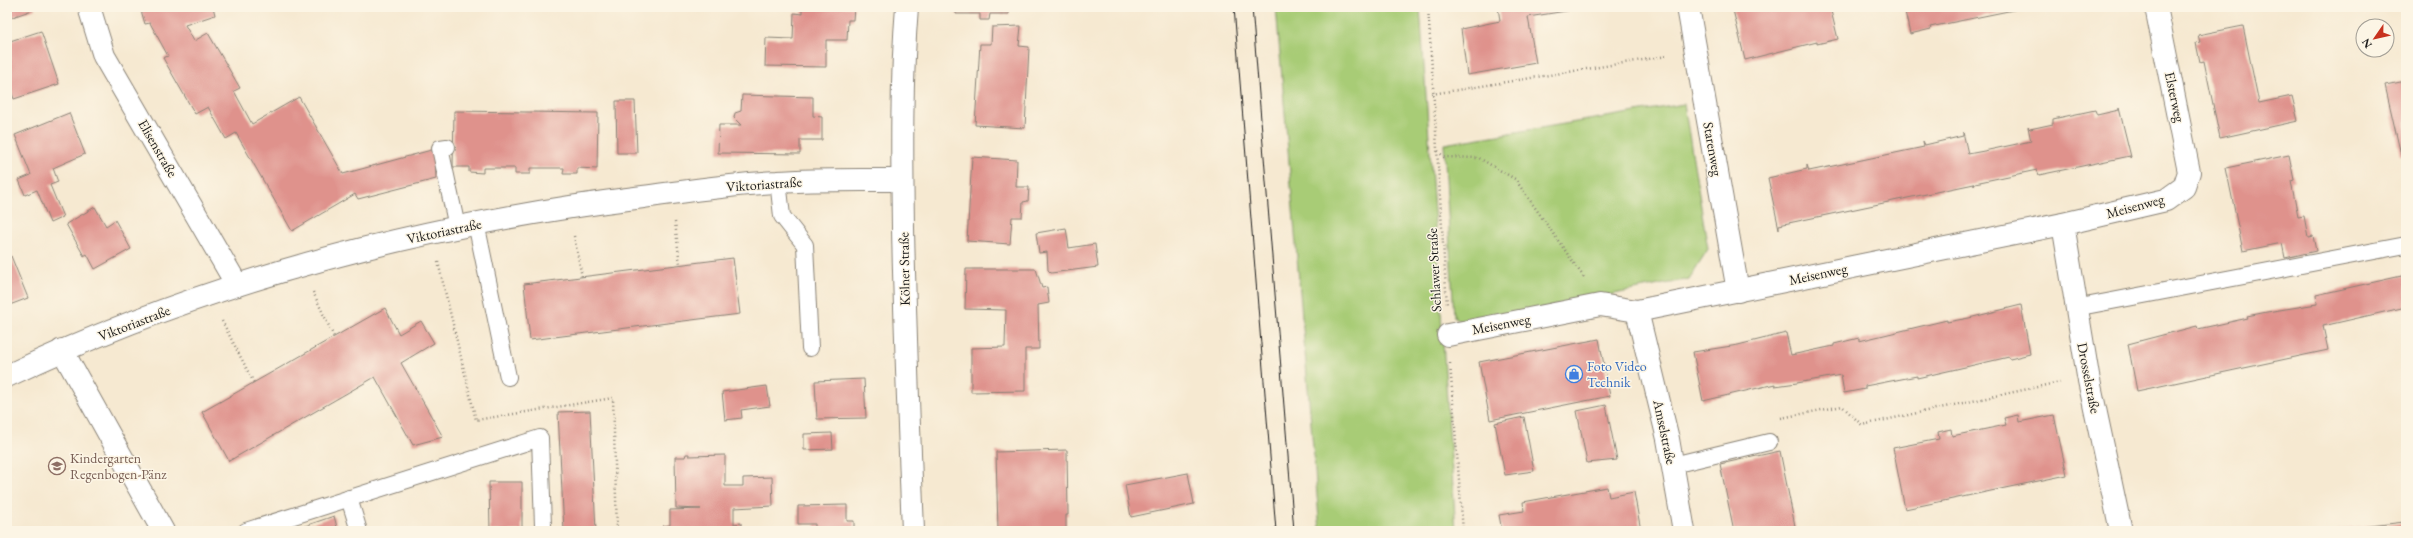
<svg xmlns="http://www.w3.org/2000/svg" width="2413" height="538" font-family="'EB Garamond',serif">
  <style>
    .green { fill: #a8cc76; stroke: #627449 }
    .building { fill: #df928c }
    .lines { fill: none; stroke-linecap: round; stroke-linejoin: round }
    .service-casing { stroke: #898276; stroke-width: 18 }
    .minor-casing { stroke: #898276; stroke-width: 24 }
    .secondary-casing { stroke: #898276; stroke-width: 24 }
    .path { stroke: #898276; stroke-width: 2.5; stroke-dasharray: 1 3; stroke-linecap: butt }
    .service { stroke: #fff; stroke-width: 16 }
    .minor { stroke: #fff; stroke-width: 22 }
    .secondary { stroke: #fff; stroke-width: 22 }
    .tram { stroke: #1c1c1c; stroke-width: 1 }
    .labels { text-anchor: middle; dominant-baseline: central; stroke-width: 3; stroke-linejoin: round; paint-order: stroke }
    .street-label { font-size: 14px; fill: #1c1c1c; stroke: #fcf5e5 }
    .shop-label { font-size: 14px; fill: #366cbe; stroke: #fcf5e5; text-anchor: start }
    .education-label { font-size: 14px; fill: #785e54; stroke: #fcf5e5; text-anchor: start }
  </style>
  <rect width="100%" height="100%" fill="#fcf5e5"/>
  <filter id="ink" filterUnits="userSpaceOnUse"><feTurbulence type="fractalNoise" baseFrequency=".025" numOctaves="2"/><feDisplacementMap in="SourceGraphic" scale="8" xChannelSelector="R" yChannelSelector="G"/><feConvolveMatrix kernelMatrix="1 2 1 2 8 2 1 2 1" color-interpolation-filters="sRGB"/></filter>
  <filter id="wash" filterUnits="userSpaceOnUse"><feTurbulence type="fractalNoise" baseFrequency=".012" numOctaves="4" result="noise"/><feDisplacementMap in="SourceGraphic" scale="16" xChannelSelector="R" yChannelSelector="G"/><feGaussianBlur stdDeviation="0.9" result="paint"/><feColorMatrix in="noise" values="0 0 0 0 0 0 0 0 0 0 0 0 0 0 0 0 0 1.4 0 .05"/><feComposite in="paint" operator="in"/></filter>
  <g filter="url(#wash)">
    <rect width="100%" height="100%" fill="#f6e9d1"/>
    <g class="green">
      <polygon points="1276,7 1420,7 1456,531 1320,531"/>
      <polygon points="1684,104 1708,249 1689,279 1465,324 1454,317 1444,144"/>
    </g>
    <g id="blocks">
      <g class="building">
        <polygon points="7,7 34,7 35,9 7,19"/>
        <polygon points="140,7 213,7 215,15 185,25 194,41 208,33 240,88 234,91 252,124 299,97 343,174 435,149 436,179 358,199 355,194 292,231 236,133 226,139 208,107 195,114 163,58 168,56 150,23 145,24"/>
        <polygon points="802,7 854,7 853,20 848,20 847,40 826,40 826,67 765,66 766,38 793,39 794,13 802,14"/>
        <polygon points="956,7 1009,7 1009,14 990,14 989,20 980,20 980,14 956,14"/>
        <polygon points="1498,7 1585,7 1585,8 1528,17 1536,63 1467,75 1461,29 1500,21"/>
        <polygon points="1747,7 1830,7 1838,39 1817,44 1817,42 1745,60 1733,10"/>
        <polygon points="1904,7 2023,7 2023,8 1930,27 1931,29 1910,34"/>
        <polygon points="1021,26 1019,46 1029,47 1025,128 975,125 980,44 991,44 992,27"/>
        <polygon points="2243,26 2259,103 2292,96 2298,121 2220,138 2204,61 2200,62 2196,43 2200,42 2198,35"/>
        <polygon points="41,31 59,84 14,99 7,80 7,58 11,57 7,42"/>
        <polygon points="2406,81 2406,154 2401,155 2385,85"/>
        <polygon points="742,95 813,97 813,116 822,117 822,140 800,140 800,154 718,153 719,125 741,125 734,118 735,113 741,111"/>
        <polygon points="616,101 635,101 637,153 617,153"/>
        <polygon points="2119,108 2131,157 2130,158 2130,156 2039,175 2037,170 1975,183 1974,186 1974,184 1779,225 1779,229 1768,178 1807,169 1807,165 1809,171 1924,147 1923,141 1925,145 1963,136 1963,132 1968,154 1984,151 2031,141 2028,127 2030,129 2053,124 2053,119 2095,110 2097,115 2119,110"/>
        <polygon points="454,111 598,113 597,169 577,168 577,174 563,174 564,168 530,168 530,174 515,174 515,168 483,168 483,173 469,172 469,167 453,167"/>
        <polygon points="69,113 85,154 53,168 58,182 50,185 63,217 50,223 37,190 25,195 19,180 31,175 15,135"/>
        <polygon points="2289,155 2294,180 2291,181 2298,217 2304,216 2308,237 2313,236 2316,251 2285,258 2282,243 2243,251 2226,168"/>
        <polygon points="972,157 1017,160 1016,187 1029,187 1028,201 1023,202 1022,217 1012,217 1010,244 967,241"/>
        <polygon points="95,207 106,226 115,220 131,249 95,269 87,254 84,256 66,224"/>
        <polygon points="1066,228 1069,248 1095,244 1098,267 1051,273 1048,270 1047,252 1039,253 1036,233"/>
        <polygon points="11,256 28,298 7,306 7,257"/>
        <polygon points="733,258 740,314 530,340 524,284"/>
        <polygon points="966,269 1036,269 1042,288 1047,287 1049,303 1038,305 1039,349 1025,349 1025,391 971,392 971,348 1005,347 1006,310 965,309"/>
        <polygon points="2406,275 2406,307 2323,326 2328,350 2137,391 2128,344 2197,326 2198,329 2248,318 2247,316 2267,312 2317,304 2316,295"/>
        <polygon points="2021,305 2030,354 2010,359 2009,357 1917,378 1917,376 1865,386 1865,389 1844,393 1841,375 1797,383 1775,386 1775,384 1703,401 1693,352 1738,345 1786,333 1791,355 1834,346 1834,344 1859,338 1859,341 1947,320 1947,322 1969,318"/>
        <polygon points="385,308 399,334 421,321 434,343 401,363 443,437 413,445 375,377 229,461 202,412"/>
        <polygon points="1599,339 1610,396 1490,420 1479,362"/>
        <polygon points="864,379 866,418 817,419 815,381"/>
        <polygon points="767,386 770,406 741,410 742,418 725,420 722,392"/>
        <polygon points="1606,405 1617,460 1587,463 1577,411"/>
        <polygon points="590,411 596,531 564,531 558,412"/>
        <polygon points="2018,415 2019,422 2054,415 2067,475 1905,509 1893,448 1939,439 1938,432 1951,429 1952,436 2006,425 2004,418"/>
        <polygon points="1524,417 1534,471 1505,475 1495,423"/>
        <polygon points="832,433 833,449 804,450 804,434"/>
        <polygon points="1067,450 1068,515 1066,515 1066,531 998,531 996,452"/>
        <polygon points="1780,451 1796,531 1734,531 1720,464"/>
        <polygon points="686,454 689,454 689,456 725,455 725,486 743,486 743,478 772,477 773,506 734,508 734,524 741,523 742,531 663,531 663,526 670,525 670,510 701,509 676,508 675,457 685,457"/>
        <polygon points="1188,473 1194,504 1131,517 1125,485"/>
        <polygon points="489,482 522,482 522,531 490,531"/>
        <polygon points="1607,487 1609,497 1634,492 1641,531 1502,531 1499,515 1524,511 1523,502"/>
        <polygon points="847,505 847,521 854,521 854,531 815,531 815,524 798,524 798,506"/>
        <polygon points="334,516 338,531 290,531"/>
        <polygon points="2404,522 2405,531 2337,531 2337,530"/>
      </g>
    </g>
  </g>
  <g filter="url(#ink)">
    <use href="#blocks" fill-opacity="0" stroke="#898276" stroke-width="1"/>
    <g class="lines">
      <g class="service-casing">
        <g id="service">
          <polyline points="447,147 440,148 457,227"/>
          <polyline points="778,181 782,216 805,245 810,348"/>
          <polyline points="476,223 508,377"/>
          <polyline points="2075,308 2406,245"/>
          <polyline points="1673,465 1769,442"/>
          <polyline points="349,498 359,531"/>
          <polyline points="246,531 540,438 543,526"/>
        </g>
      </g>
      <g class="minor-casing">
        <g id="minor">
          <polyline points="89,7 104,56 237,285"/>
          <polyline points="1688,7 1738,291"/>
          <polyline points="2063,224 2088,376 2121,531"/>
          <polyline points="1637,311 1668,439 1684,531"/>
          <polyline points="1448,335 1600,305 1637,311 2063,224 2166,200 2184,187 2189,172 2156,7"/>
          <polyline points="62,350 163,531"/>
          <path d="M7,376C207,281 424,224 643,197C688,191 732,184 777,182C818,179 860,180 902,180"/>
        </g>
      </g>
      <g class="secondary-casing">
        <path id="secondary" d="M907,7C901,80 902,154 903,228C905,329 909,430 913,531"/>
      </g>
      <g class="path">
        <polyline points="1428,7 1447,306"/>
        <polyline points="1432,94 1667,56"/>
        <polyline points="1438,151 1444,157 1479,158 1515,179 1585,279"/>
        <polyline points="675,222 680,265"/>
        <polyline points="574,236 582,277"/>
        <polyline points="438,262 476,420 613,398 617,531"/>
        <polyline points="313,292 334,337"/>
        <polyline points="222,321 254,383"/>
        <polyline points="1450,363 1463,531"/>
        <polyline points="1781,418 1842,406 1862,425 2060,382"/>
      </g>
      <use href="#service" class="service"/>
      <use href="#minor" class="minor"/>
      <use href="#secondary" class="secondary"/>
      <g class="tram">
        <polyline points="1234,7 1276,531"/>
        <polyline points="1252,7 1294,531"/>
      </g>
    </g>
  </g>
  <defs>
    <g id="shop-ring" transform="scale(0.9)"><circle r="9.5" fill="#fcf5e5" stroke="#3f7fe0" stroke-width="1.5"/><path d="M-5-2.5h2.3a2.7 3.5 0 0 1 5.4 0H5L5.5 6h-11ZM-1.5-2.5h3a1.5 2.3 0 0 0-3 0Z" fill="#3f7fe0"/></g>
    <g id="school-ring" transform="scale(0.9)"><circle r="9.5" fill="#fcf5e5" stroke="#8d6e63" stroke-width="1.5"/><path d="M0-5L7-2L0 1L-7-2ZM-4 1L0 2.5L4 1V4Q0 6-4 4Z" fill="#8d6e63"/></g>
  </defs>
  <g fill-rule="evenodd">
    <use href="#shop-ring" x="1574" y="374"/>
    <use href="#school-ring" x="57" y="466"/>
  </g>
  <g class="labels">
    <g class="street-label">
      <text transform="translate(2175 97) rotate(78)">Elsterweg</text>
      <text transform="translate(158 148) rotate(60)">Elisenstraße</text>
      <text transform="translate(1713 149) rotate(80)">Starenweg</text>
      <text transform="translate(764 184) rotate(-4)">Viktoriastraße</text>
      <text transform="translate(2135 206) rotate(-15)">Meisenweg</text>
      <text transform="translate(444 231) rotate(-12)">Viktoriastraße</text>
      <text transform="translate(904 269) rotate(-91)">Kölner Straße</text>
      <text transform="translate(1434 270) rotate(-93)">Schlawer Straße</text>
      <text transform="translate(1818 274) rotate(-12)">Meisenweg</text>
      <text transform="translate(134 323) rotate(-21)">Viktoriastraße</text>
      <text transform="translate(1501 324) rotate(-11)">Meisenweg</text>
      <text transform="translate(2089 378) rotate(79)">Drosselstraße</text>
      <text transform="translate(1665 432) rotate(78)">Amselstraße</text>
    </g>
    <g class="shop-label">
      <text x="1587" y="366">Foto Video<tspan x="1587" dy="16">Technik</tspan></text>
    </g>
    <g class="education-label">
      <text x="70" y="458">Kindergarten<tspan x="70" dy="16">Regenbogen-Pänz</tspan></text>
    </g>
  </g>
  <rect width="2413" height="538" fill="none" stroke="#fcf5e5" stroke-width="24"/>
  <g transform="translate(2375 38) rotate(236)"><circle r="19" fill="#fcf5e5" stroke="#a29e95"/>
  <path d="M0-3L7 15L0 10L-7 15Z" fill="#c8321e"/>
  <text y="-6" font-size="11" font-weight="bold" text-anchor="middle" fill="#1c1c1c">N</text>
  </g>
</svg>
